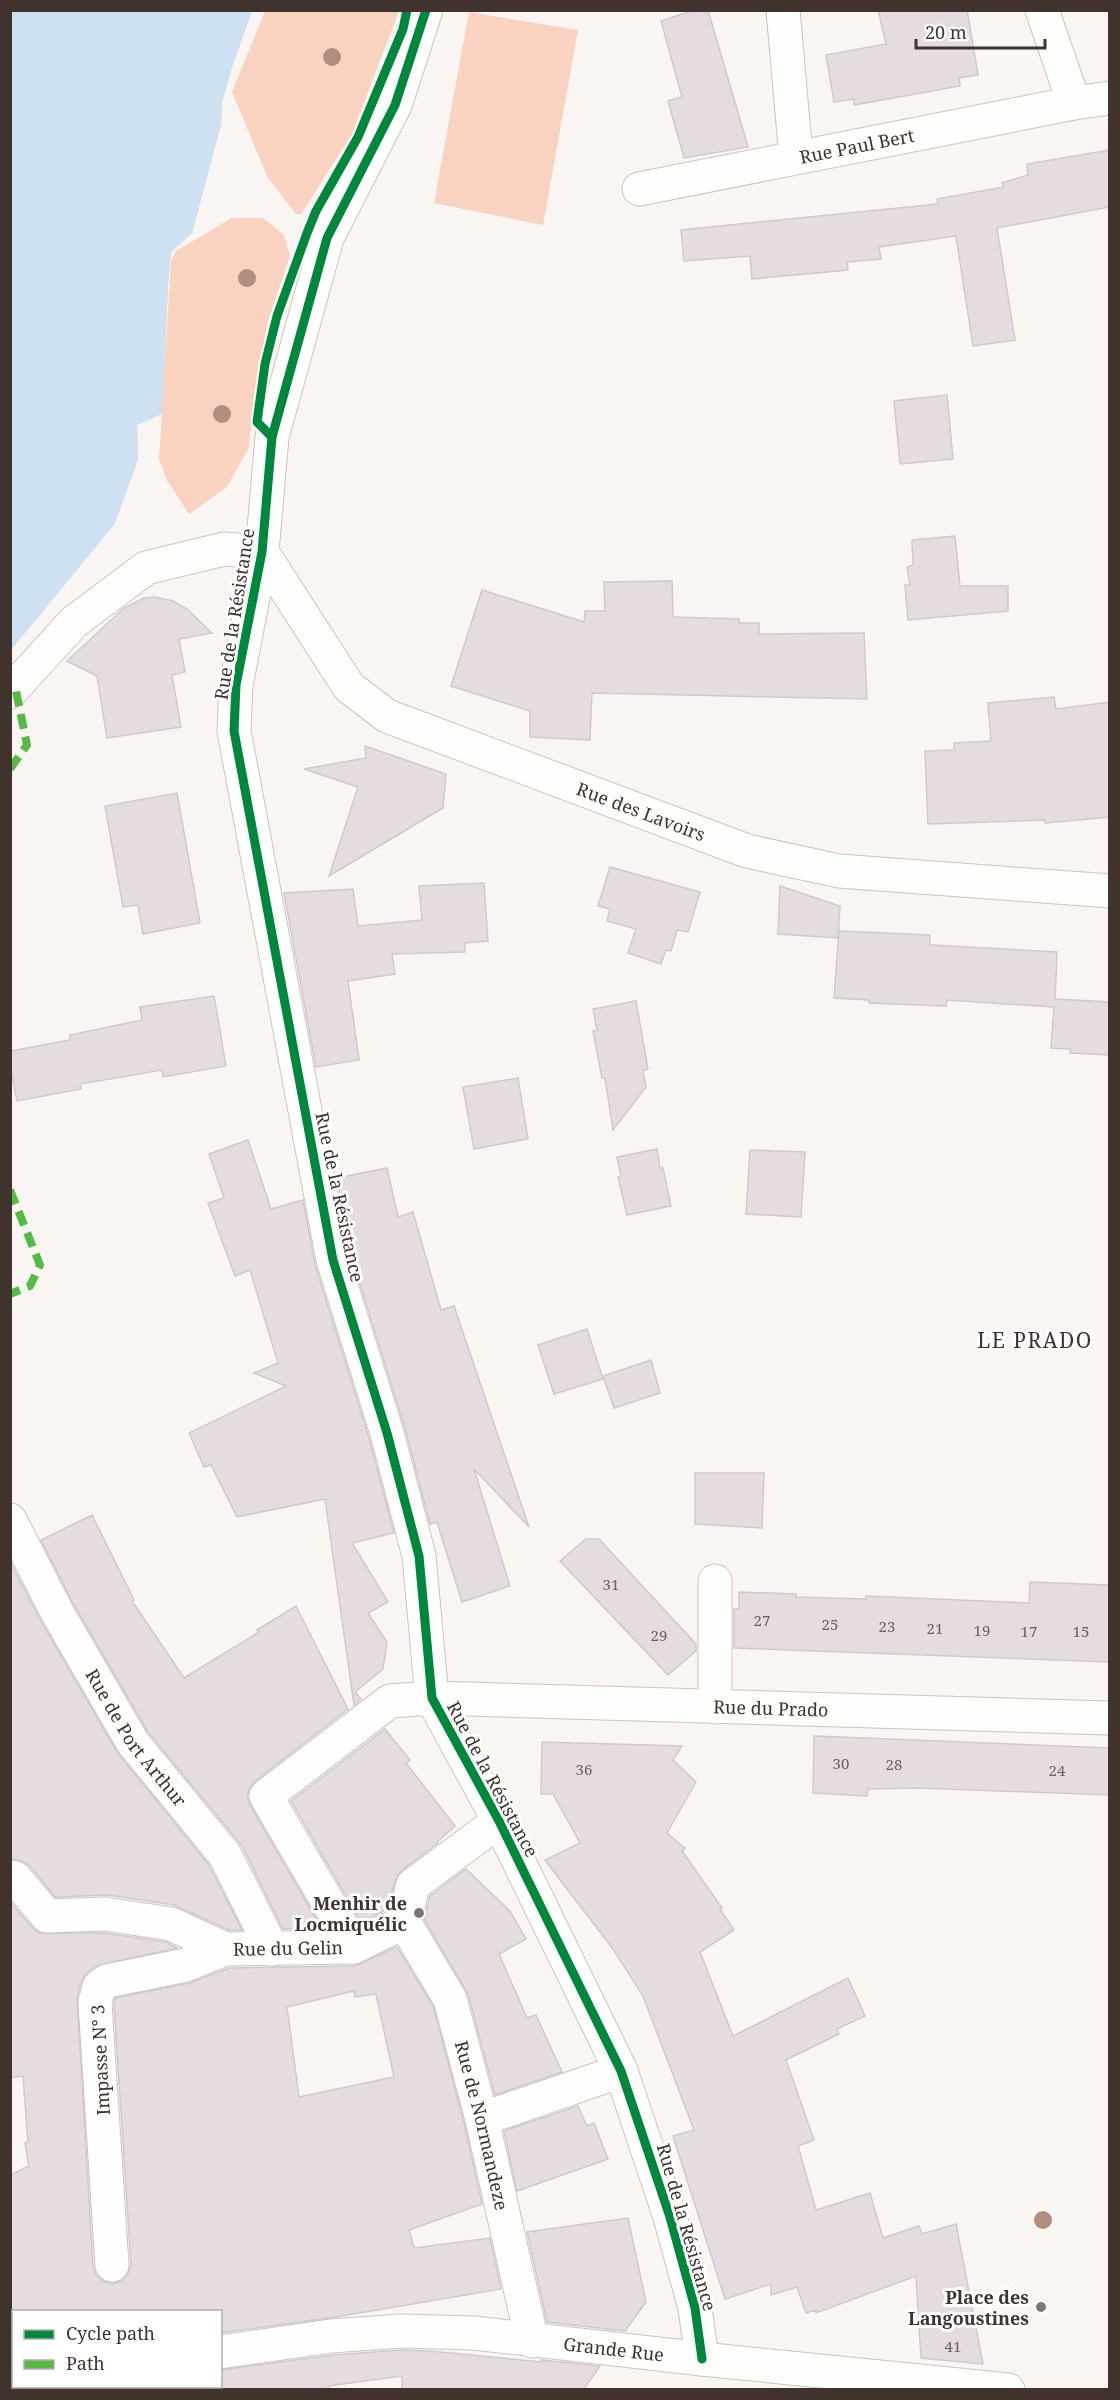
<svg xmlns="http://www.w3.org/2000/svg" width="1120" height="2400" font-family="'Noto Serif',serif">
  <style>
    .green { fill: #f9d2c0 }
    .water { fill: #cde1f2 }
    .building { fill: #e5dcdf; stroke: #d0c9cb; stroke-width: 1.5; fill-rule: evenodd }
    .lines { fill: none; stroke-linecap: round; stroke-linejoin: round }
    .minor-casing { stroke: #cbc4c0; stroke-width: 35 }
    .minor { stroke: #fefefd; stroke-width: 33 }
    .quiet { stroke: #58b947; stroke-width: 8; stroke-dasharray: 15 8; stroke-linecap: butt }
    .cycleway-casing { stroke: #fff; stroke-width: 13 }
    .cycleway { stroke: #00873e; stroke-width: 9 }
    .tree { fill: #af8f7d }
    .poi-dot { fill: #807772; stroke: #fff; stroke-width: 2 }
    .labels { text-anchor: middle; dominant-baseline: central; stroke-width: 6; stroke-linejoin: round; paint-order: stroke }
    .number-label { font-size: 15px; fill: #6c605c }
    .street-label { font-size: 18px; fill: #40332d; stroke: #fff }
    .poi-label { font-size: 18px; font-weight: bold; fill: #40332d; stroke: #fff; text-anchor: end }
    .quarter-label { font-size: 21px; letter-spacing: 1.5px; fill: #40332d; stroke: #fff }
  </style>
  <rect width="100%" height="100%" fill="#f8f5f3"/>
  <g class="green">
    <polygon points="11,11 252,11 233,64 222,102 221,125 192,233 171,252 168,285 165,362 171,262 176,251 232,218 263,218 284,235 290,256 267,324 248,449 227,487 189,514 167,480 159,459 162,414 137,425 138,460 114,525 11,633"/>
    <polygon points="265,11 399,11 352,134 301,214 296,214 268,178 232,92"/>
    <polygon points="469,12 578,30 543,225 434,203"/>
  </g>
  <polygon class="water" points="11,10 252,11 233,64 222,102 221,125 192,233 171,252 168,285 162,413 136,426 138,460 114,525 11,650"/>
  <g class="building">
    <polygon points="694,10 708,10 748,147 684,158 668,101 682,97 661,21"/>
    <polygon points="878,10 967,10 978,75 959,78 960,86 854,105 854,99 834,102 826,55 886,44"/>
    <polygon points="1110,150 1110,207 997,228 1015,340 973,346 956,236 879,247 881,259 847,262 848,270 752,279 750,256 684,261 681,230 938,204 937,199 1004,187 1002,183 1028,175 1027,164"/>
    <polygon points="947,395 953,459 900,464 894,401"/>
    <polygon points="955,536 960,586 1008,586 1008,611 908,620 905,585 910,585 907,567 913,565 912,540"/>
    <polygon points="672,581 673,617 739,619 739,623 759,623 759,634 864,633 867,699 592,693 590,740 530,737 530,711 451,686 482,590 584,622 585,611 605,611 604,582"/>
    <polygon points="154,597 173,601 187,609 212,633 179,639 185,672 172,675 181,727 107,738 97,676 67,661 124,608 144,598"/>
    <polygon points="1054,697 1056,709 1110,702 1110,817 1045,823 1045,820 928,824 925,751 954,750 954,743 991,741 988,703"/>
    <polygon points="365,746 446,774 443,808 329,876 358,787 304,769 366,758"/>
    <polygon points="177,793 200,923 143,934 138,905 123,907 105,806"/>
    <polygon points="610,867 700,892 688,932 677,930 671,951 666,950 661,964 628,953 636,929 607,921 610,909 598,906"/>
    <polygon points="484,883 488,941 465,943 465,952 392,954 395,974 348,981 359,1060 316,1067 284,893 353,889 358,926 422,920 419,886"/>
    <polygon points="780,886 840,906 838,938 778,934"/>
    <polygon points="839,931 930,935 930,945 1057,952 1055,999 1110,1002 1110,1055 1070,1053 1070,1049 1051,1048 1054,1007 947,1000 946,1006 869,1003 869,1000 834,998"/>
    <polygon points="214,996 226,1066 163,1077 162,1070 80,1084 81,1089 17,1101 10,1066 10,1051 70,1040 70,1035 142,1020 140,1007"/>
    <polygon points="636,1001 648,1069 643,1071 646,1087 613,1130 605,1078 602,1078 593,1031 597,1030 593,1009"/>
    <polygon points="518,1078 528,1139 474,1149 463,1087"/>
    <polygon points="248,1140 271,1209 303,1200 315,1265 369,1438 394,1533 352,1543 388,1602 368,1613 387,1642 383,1669 355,1692 361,1699 354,1705 325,1499 237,1517 211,1465 204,1467 189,1433 286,1386 254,1373 278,1363 250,1270 235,1276 208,1203 224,1198 209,1154"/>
    <polygon points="657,1149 660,1168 663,1168 671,1206 627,1215 618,1177 621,1176 617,1157"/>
    <polygon points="750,1150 805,1152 801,1217 746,1214"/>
    <polygon points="387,1168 398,1217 413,1212 441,1310 454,1306 529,1527 474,1469 510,1586 462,1602 437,1522 430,1524 405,1428 351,1255 337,1178"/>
    <polygon points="587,1329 603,1379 554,1394 538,1345"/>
    <polygon points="651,1360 660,1393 614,1408 603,1376"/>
    <polygon points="695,1473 764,1473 762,1528 695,1524"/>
    <polygon points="92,1515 134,1600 132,1601 184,1678 259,1632 257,1630 296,1606 348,1709 255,1781 249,1789 247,1797 250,1805 322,1929 283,1929 242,1846 148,1732 74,1605 41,1540"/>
    <polygon points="586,1539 599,1539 696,1644 696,1651 668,1675 560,1561"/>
    <polygon points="10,1562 42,1623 117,1752 209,1865 242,1930 229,1930 174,1905 108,1895 55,1897 29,1865 19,1860 10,1859"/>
    <polygon points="1030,1582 1110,1585 1110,1662 734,1648 734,1609 739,1609 739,1592 796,1594 796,1597 866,1599 866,1596 1029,1603"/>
    <polygon points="385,1729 410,1760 406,1763 455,1826 437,1842 438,1843 401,1871 395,1881 388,1909 361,1922 291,1801"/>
    <polygon points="814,1736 1110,1748 1110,1795 919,1788 868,1789 867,1796 813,1793"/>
    <polygon points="542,1742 682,1746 673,1760 696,1782 667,1833 685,1848 682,1851 722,1908 720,1909 734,1930 700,1952 733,2036 848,1978 865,2016 837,2029 839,2034 786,2060 814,2140 798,2146 816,2210 870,2193 883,2238 919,2226 922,2234 956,2224 983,2364 921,2358 916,2276 816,2313 816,2310 806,2313 797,2287 771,2295 771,2284 725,2299 673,2136 694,2130 643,1996 613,1949 545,1860 580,1843 553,1794 541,1794"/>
    <polygon points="466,1869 510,1911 526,1939 499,1954 527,2018 536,2015 562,2072 495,2095 468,1994 424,1919 430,1896"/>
    <path d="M10,1902L33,1928L40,1933H104L166,1942L177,1948L96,1966L87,1973L81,1982L77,1998L93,2266L96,2275L103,2281L113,2284L122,2281L128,2274L131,2264L114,2005L115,1998L190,1983L229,1968L355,1966L397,1947L433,2006L464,2123L482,2204L409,2230L414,2248L490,2238L501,2289L336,2317L220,2333V2312H10V2175L29,2166L25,2143L28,2142L23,2076L10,2078ZM354,1991L355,1997L376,1994L394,2077L299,2097L287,2007Z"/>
    <polygon points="578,2106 587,2126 594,2123 608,2159 517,2191 504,2131"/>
    <polygon points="628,2218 646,2302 625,2331 547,2322 527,2232"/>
    <polygon points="401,2350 430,2351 542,2362 541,2360 600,2366 583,2390 402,2390 402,2376 328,2386 329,2390 220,2390 220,2370 333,2355"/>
  </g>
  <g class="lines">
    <g class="minor-casing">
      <g id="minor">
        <polyline points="426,10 395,105 327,238 272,437 262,552 236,685 234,731 333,1260 387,1433 419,1556 432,1698 499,1821 621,2071 670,2217 695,2308 702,2359"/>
        <polyline points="783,10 796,157"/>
        <polyline points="1042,10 1074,103 1110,98"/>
        <path id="s1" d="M639,189L1074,103"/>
        <path id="s2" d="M10,692L74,622L146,568L224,549L262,552L349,687L387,716L747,851L839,871L1110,891"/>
        <path id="s3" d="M10,1520L58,1614L133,1743L225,1855L272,1949"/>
        <polyline points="715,1707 715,1581"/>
        <path id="s4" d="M10,1877L15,1878L47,1916L105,1914L171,1924L225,1949L354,1947L404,1922L413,1885L499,1821"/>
        <path id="s5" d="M404,1922L450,1999L482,2119L532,2341"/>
        <path id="s6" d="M354,1947L266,1796L390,1701L432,1698L1110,1718"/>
        <polyline points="482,2119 621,2071"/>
        <polyline points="112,2265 95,2003 99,1987 107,1981 186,1965 225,1949"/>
        <path id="s7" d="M220,2352L331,2336L401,2331L474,2333L702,2359L1008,2390"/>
        <polyline points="98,2390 106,2386"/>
      </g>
    </g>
    <use href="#minor" class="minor"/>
    <g class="quiet">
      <polyline points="10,769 27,745 15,686"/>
      <polyline points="10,1190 40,1265 30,1286 10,1294"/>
    </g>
    <g class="cycleway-casing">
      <g id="cycleway">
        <polyline points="426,10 395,105 327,238 272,437 262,552 236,685 234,731 333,1260 387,1433 419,1556 432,1698 499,1821 621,2071 670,2217 695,2308 702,2359"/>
        <polyline points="272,437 257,422 265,364 277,316 307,233 316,211 358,137 403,29 407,10"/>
      </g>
    </g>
    <use href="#cycleway" class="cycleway"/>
  </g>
  <g class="tree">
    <circle cx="332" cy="57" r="9"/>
    <circle cx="247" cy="278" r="9"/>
    <circle cx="222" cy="414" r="9"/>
    <circle cx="1043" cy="2220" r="9"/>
  </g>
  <g class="poi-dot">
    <circle cx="419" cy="1913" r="6"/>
    <circle cx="1041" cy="2307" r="6"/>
  </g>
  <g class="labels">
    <g class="number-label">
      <text x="611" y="1584">31</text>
      <text x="762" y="1620">27</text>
      <text x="830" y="1624">25</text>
      <text x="887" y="1626">23</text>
      <text x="935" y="1628">21</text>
      <text x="982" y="1630">19</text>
      <text x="1029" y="1631">17</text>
      <text x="1081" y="1631">15</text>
      <text x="659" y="1635">29</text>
      <text x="841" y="1763">30</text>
      <text x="894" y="1764">28</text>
      <text x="584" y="1769">36</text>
      <text x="1057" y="1770">24</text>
      <text x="953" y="2346">41</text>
    </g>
    <g class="street-label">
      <text stroke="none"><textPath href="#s1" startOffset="222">Rue Paul Bert</textPath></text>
      <text transform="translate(234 614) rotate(-81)">Rue de la Résistance</text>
      <text stroke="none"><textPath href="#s2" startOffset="783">Rue des Lavoirs</textPath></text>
      <text transform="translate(340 1197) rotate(78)">Rue de la Résistance</text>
      <text stroke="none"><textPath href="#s6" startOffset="712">Rue du Prado</textPath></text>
      <text stroke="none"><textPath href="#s3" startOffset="252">Rue de Port Arthur</textPath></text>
      <text transform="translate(493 1779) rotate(62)">Rue de la Résistance</text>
      <text stroke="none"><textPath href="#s4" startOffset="302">Rue du Gelin</textPath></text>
      <text transform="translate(100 2060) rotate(-93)">Impasse N° 3</text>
      <text stroke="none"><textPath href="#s5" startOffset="220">Rue de Normandeze</textPath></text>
      <text transform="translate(687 2227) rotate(74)">Rue de la Résistance</text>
      <text stroke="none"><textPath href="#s7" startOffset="396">Grande Rue</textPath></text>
    </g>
    <g class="poi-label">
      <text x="407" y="1903">Menhir de<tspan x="407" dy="21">Locmiquélic</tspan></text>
      <text x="1029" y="2297">Place des<tspan x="1029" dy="21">Langoustines</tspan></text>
    </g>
    <g class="quarter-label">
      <text x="1035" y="1340">LE PRADO</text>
    </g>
  </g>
  <rect width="1120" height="2400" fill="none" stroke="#40332d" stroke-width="24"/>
  <rect x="12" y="2310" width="210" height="78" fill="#ffffff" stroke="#b3adab" stroke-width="1.5"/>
  <rect x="24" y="2330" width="30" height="9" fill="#00873e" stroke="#b3adab" stroke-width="1.5"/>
  <text x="66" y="2340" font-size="18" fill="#40332d">Cycle path</text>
  <rect x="24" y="2360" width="30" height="9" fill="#58b947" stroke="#b3adab" stroke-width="1.5"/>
  <text x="66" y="2370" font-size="18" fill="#40332d">Path</text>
  <path d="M916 39v9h129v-9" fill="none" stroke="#40332d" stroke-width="3"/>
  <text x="925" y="39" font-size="18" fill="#40332d" stroke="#ffffff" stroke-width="4.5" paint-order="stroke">20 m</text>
</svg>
